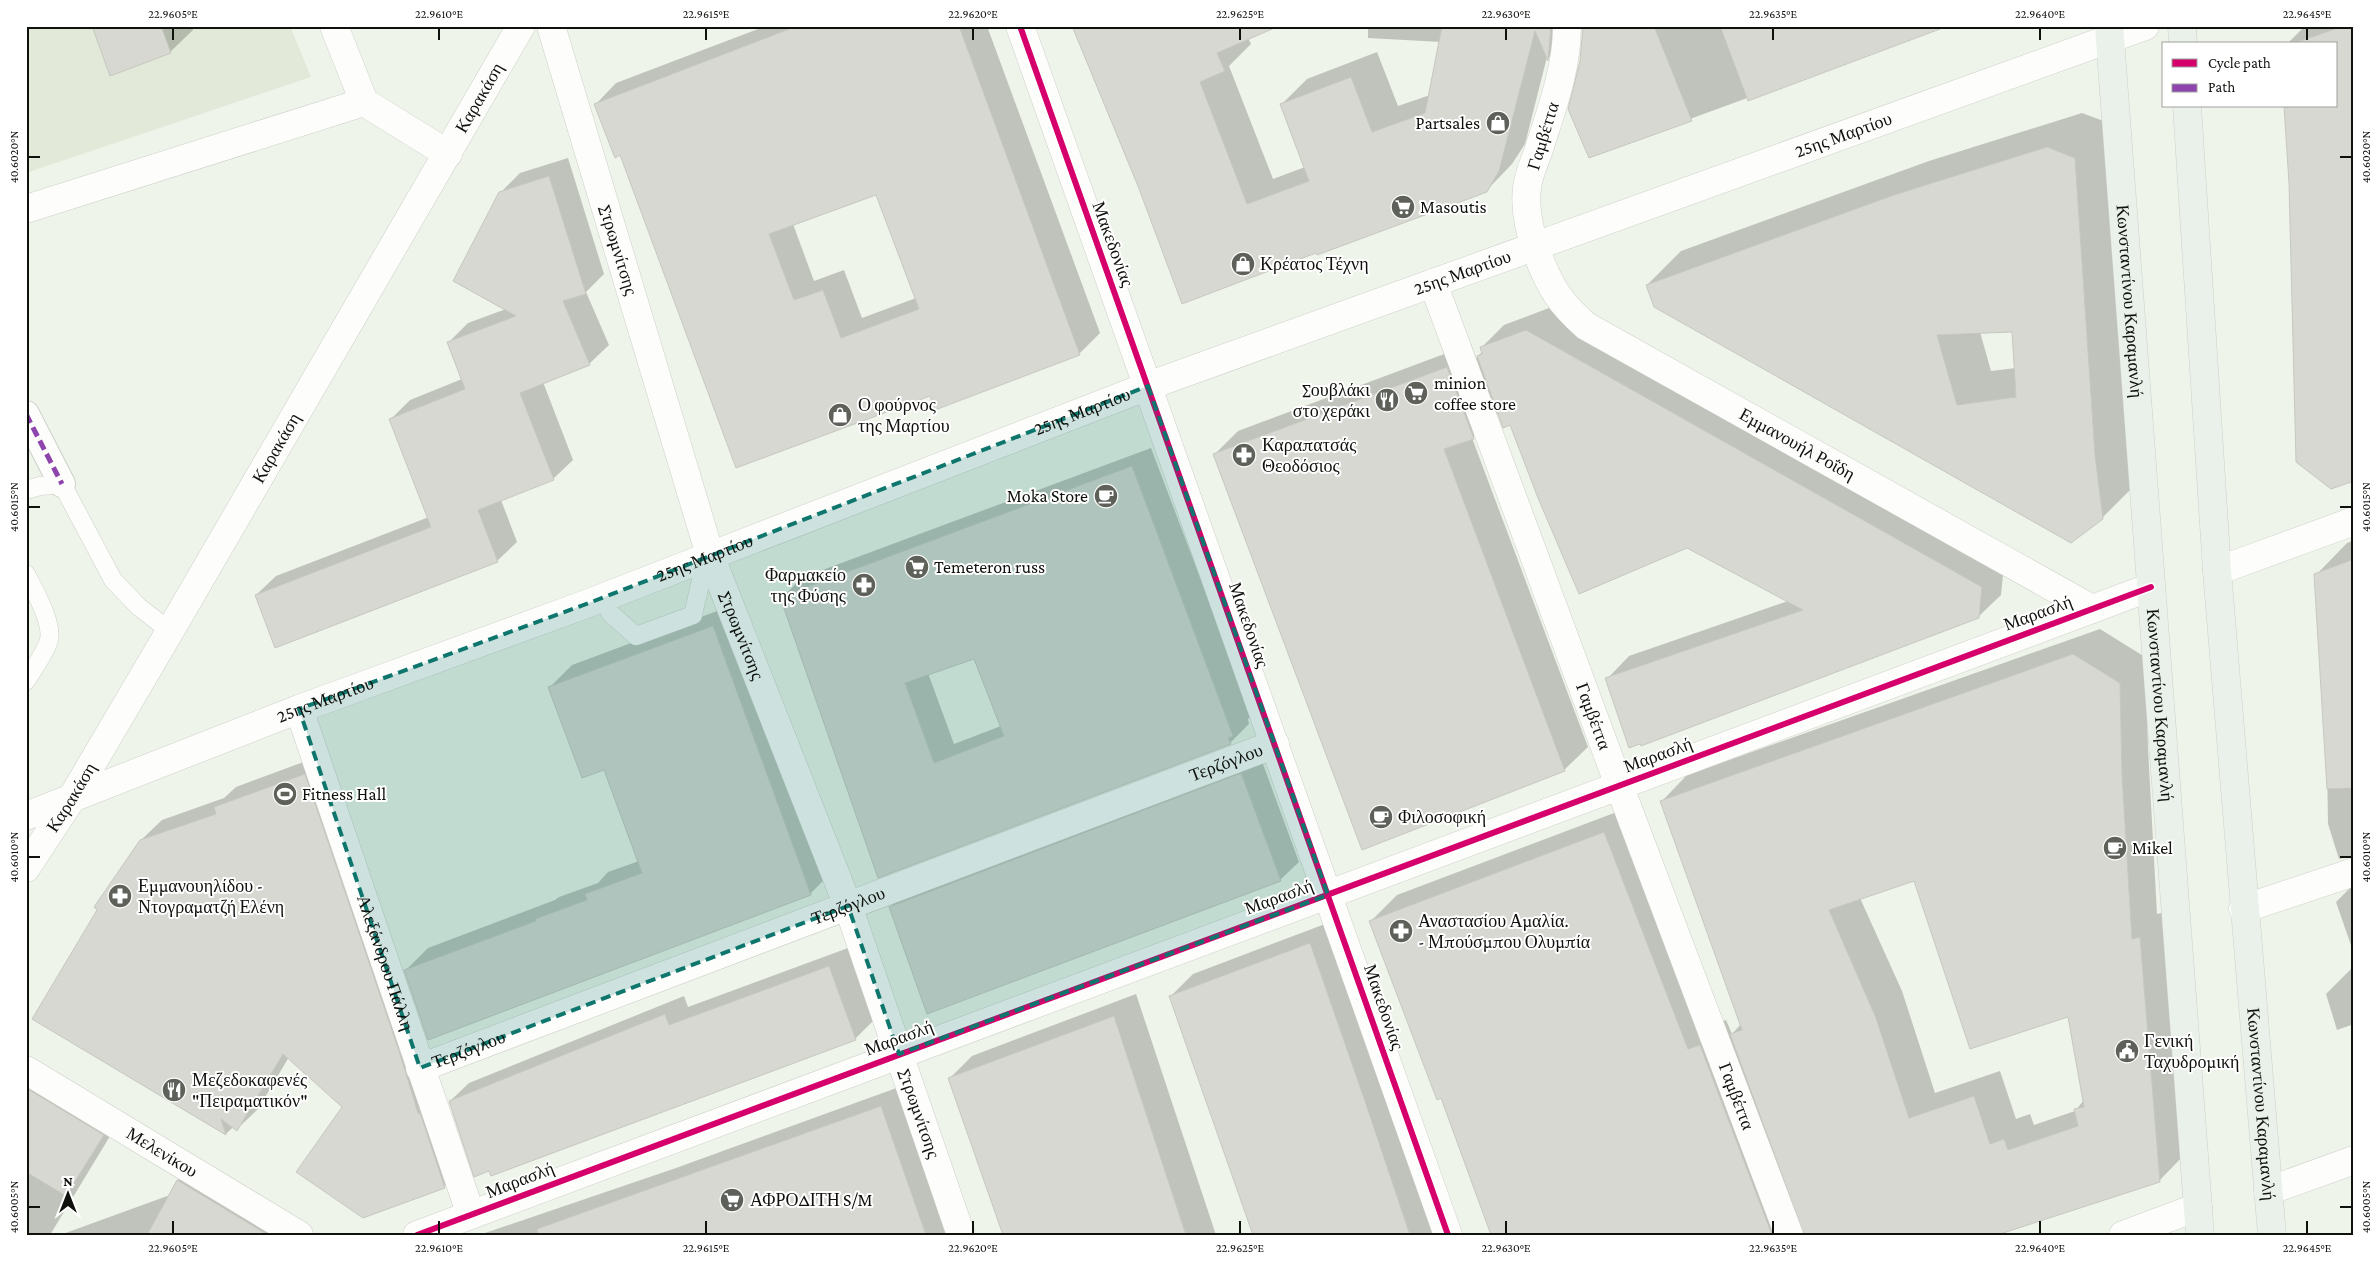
<svg xmlns="http://www.w3.org/2000/svg" width="2380" height="1261" font-family="'Crimson Pro',serif">
  <style>
    .built { fill: #e2e9d8 }
    .shadow { fill: #0003; fill-rule: evenodd }
    .building { fill: #d7d8d1; stroke: #c6c8c0; fill-rule: evenodd }
    .lines { fill: none; stroke-linecap: round; stroke-linejoin: round }
    .service-casing { stroke: #cdd1c9; stroke-width: 19 }
    .pedestrian-casing { stroke: #cdd1c9; stroke-width: 28 }
    .minor-casing { stroke: #cdd1c9; stroke-width: 29 }
    .tertiary-casing { stroke: #cdd1c9; stroke-width: 29 }
    .secondary-casing { stroke: #cdd1c9; stroke-width: 29 }
    .primary-casing { stroke: #ced0cc; stroke-width: 29 }
    .service { stroke: #fdfdfc; stroke-width: 18 }
    .pedestrian { stroke: #fdfdfc; stroke-width: 26 }
    .minor { stroke: #fdfdfc; stroke-width: 28 }
    .tertiary { stroke: #fdfdfc; stroke-width: 28 }
    .secondary { stroke: #fdfdfc; stroke-width: 28 }
    .primary { stroke: #eaf0ea; stroke-width: 28 }
    .quiet { stroke: #8e44ad; stroke-width: 5; stroke-dasharray: 10 5; stroke-linecap: butt }
    .cycleway-casing { stroke: #fff; stroke-width: 9 }
    .cycleway { stroke: #d6006c; stroke-width: 6 }
    .marked { fill: #0f766e; fill-opacity: 0.2; stroke: #0f766e; stroke-width: 4; stroke-dasharray: 10 6; stroke-linejoin: round }
    .ticks { fill: none; stroke: #0f120c; stroke-width: 2 }
    .labels { text-anchor: middle; dominant-baseline: central; stroke-width: 4; stroke-linejoin: round; paint-order: stroke }
    .street-label { font-size: 18px; fill: #0f120c; stroke: #fff }
    .poi-label { font-size: 18px; fill: #0f120c; stroke: #fff; text-anchor: start }
    .neatline { fill: none; stroke: #0f120c; stroke-width: 2 }
    .ticks-label { font-size: 12px; text-anchor: middle; fill: #0f120c }
  </style>
  <rect width="100%" height="100%" fill="#eff4ea"/>
  <polygon class="built" points="26,26 290,26 311,77 26,173"/>
  <g class="shadow">
    <polygon points="93,26 191,26 193,30 170,52"/>
    <path d="M766,26H987L1100,333L1079,354L931,395L737,467L621,154L596,104L616,83ZM877,193L916,298L862,318L844,270L814,281L793,224Z"/>
    <polygon points="1074,26 1248,38 1251,44 1229,66 1273,179 1305,167 1281,105 1307,79 1377,52 1398,106 1430,95 1441,42 1368,38 1368,26 1574,26 1573,34 1548,59 1547,57 1525,144 1512,164 1486,191 1317,253 1139,185"/>
    <polygon points="1584,26 1944,26 1589,156 1581,61"/>
    <polygon points="2305,26 2354,26 2354,480 2290,183 2336,106 2336,44 2287,44"/>
    <path d="M2082,113L2109,123L2137,483L2102,518L1647,285L1681,251L1929,161ZM2013,331L2016,368L1991,371L1980,332Z"/>
    <polygon points="568,158 604,274 586,292 609,345 589,364 543,382 573,460 553,479 501,500 517,542 497,561 256,595 276,576 429,517 391,419 410,400 462,379 448,343 468,323 506,309 500,193 520,173"/>
    <polygon points="1549,308 2004,565 2001,595 1978,617 1641,743 1607,679 1629,656 1788,601 1511,424 1499,412 1472,438 1588,747 1564,770 1214,455 1238,431 1471,344 1476,358 1483,351 1481,348 1504,325"/>
    <path d="M1151,448L1252,715L1248,719L1249,724L1230,743L879,876L782,598L801,578ZM975,657L1001,726L954,744L928,673Z"/>
    <polygon points="2354,540 2354,856 2339,859 2328,824 2327,765 2316,575 2347,543"/>
    <polygon points="736,604 832,872 810,894 406,970 428,948 555,900 559,897 598,883 608,872 639,861 604,768 550,687 572,665"/>
    <path d="M2100,629L2145,657L2148,748L2157,914L2166,912L2185,1154L2159,1181L1997,1235H1492L1442,1097L1371,921L1397,895L1630,807L1714,1024L1726,1020L1732,1034L1741,1024L1662,801L1687,775ZM1914,879L2069,1015L2084,1100L2075,1111L2034,1125L2030,1114L2016,1119L2000,1071L1935,1093L1902,991L1860,898Z"/>
    <polygon points="325,754 465,1166 444,1187 343,1107 289,1057 258,1109 237,1129 233,1127 226,1134 33,1018 140,841 162,820 224,798 236,787"/>
    <polygon points="1260,756 1299,862 1280,880 890,907 909,889"/>
    <polygon points="2354,884 2354,954 2336,902"/>
    <polygon points="1333,921 1440,1235 1254,1235 1171,996 1193,974"/>
    <polygon points="848,948 874,1020 855,1039 450,1101 469,1083 684,996 688,1007"/>
    <polygon points="2354,966 2354,1024 2337,1030 2326,994"/>
    <polygon points="1136,994 1216,1235 1005,1235 950,1078 972,1056"/>
    <polygon points="26,1054 124,1113 50,1235 26,1235"/>
    <polygon points="902,1086 956,1235 479,1235 676,1168"/>
    <polygon points="199,1159 291,1235 60,1235 170,1195 178,1180"/>
  </g>
  <g class="building">
    <polygon points="92,26 161,26 171,53 110,76"/>
    <path d="M797,26H959L1080,355L935,410L930,396L736,468L620,155L615,158L594,104ZM876,195L919,309L841,338L823,290L794,300L769,234Z"/>
    <polygon points="1072,26 1279,26 1217,53 1225,71 1200,82 1247,204 1309,181 1280,104 1351,77 1372,132 1425,113 1442,26 1551,26 1548,61 1535,31 1499,171 1487,192 1317,255 1316,253 1182,304 1138,186"/>
    <polygon points="1583,26 1654,26 1692,121 1589,158 1568,109 1580,61"/>
    <polygon points="1720,26 1939,26 1940,29 1748,101"/>
    <polygon points="2343,26 2354,26 2354,481 2331,489 2296,462 2289,183 2284,106 2336,106 2336,44 2292,44"/>
    <path d="M2047,147L2075,158L2095,455L2103,519L2071,543L1654,307L1646,285L1894,195ZM2012,332L2016,397L1957,405L1937,335Z"/>
    <polygon points="549,176 586,294 563,301 590,365 520,393 554,480 478,510 498,562 275,648 255,595 431,527 389,419 465,389 447,342 516,316 453,281 499,192"/>
    <polygon points="1526,330 1982,587 1979,618 1641,746 1640,744 1629,748 1605,678 1803,610 1687,548 1579,594 1538,498 1510,425 1503,428 1477,356 1482,354 1480,347"/>
    <polygon points="1447,367 1474,439 1444,449 1565,771 1362,850 1213,454"/>
    <path d="M1132,466L1233,736L1228,738L1231,744L878,878L780,597ZM974,659L1004,736L934,763L905,683Z"/>
    <polygon points="2354,559 2354,788 2327,789 2314,574"/>
    <polygon points="713,626 811,895 428,1040 404,970 536,921 535,919 587,900 585,894 642,873 604,770 582,778 548,687"/>
    <path d="M2073,654L2120,683L2122,774L2132,939L2140,937L2160,1182L1997,1235H1804L1730,1034L1742,1030L1660,801ZM1914,881L1970,1049L2068,1017L2084,1107L2074,1109L2078,1126L2008,1150L2004,1139L1990,1144L1974,1096L1909,1118L1876,1018L1829,910Z"/>
    <polygon points="1241,773 1281,881 927,1014 889,907"/>
    <polygon points="305,774 399,1051 418,1113 420,1113 445,1188 363,1218 296,1172 342,1107 283,1054 237,1131 221,1119 226,1135 32,1019 97,910 94,907 140,840 216,814 214,807"/>
    <polygon points="1604,832 1688,1049 1700,1045 1772,1235 1491,1235 1441,1098 1437,1100 1369,921"/>
    <polygon points="1310,943 1366,1104 1410,1235 1253,1235 1169,996"/>
    <polygon points="829,966 856,1040 491,1176 489,1171 474,1177 449,1101 665,1014 669,1025"/>
    <polygon points="1114,1016 1186,1235 1003,1235 948,1078"/>
    <polygon points="26,1088 104,1135 66,1196 26,1172"/>
    <polygon points="881,1106 926,1235 538,1235 537,1229"/>
    <polygon points="177,1180 268,1235 147,1235"/>
  </g>
  <g class="lines">
    <g class="service-casing">
      <g id="service">
        <polyline points="26,490 40,486 62,484 113,580 139,607 170,631"/>
        <path d="M26,574C34,590 53,622 49,640C45,654 33,669 26,681"/>
        <polyline points="610,613 636,636 693,615 701,580"/>
      </g>
    </g>
    <g class="pedestrian-casing">
      <polyline id="pedestrian" points="26,414 62,484"/>
    </g>
    <g class="minor-casing">
      <g id="minor">
        <polyline points="334,26 364,102 448,154"/>
        <path id="s1" d="M551,26L710,555L848,906L961,1235"/>
        <path id="s2" d="M1567,26C1567,69 1551,111 1538,152C1534,163 1528,176 1527,188C1524,211 1531,237 1539,258C1551,289 1561,304 1586,326L2092,609"/>
        <polyline points="26,209 364,102"/>
        <path id="s3" d="M1433,283L1619,785L1789,1235"/>
        <polyline points="2217,571 2354,521"/>
        <path id="s4" d="M299,709L471,1215"/>
        <path id="s5" d="M26,868L70,801L170,631L521,26"/>
        <polyline points="2243,909 2354,872"/>
        <path id="s6" d="M420,1068L1275,744"/>
        <path id="s7" d="M26,1070L299,1235"/>
        <polyline points="2268,1191 2354,1160"/>
        <polyline points="417,1235 2151,587"/>
        <polyline points="2123,1235 2198,1207"/>
      </g>
    </g>
    <g class="tertiary-casing">
      <polyline id="tertiary" points="1020,26 1448,1235"/>
    </g>
    <g class="secondary-casing">
      <g id="secondary">
        <path id="s8" d="M26,816L299,709L589,603L1148,386L2145,26"/>
      </g>
    </g>
    <g class="primary-casing">
      <g id="primary">
        <path id="s9" d="M2109,26L2200,1235"/>
        <polyline points="2182,26 2183,44"/>
        <path id="s10" d="M2187,106L2217,571L2272,1235"/>
      </g>
    </g>
    <use href="#service" class="service"/>
    <use href="#pedestrian" class="pedestrian"/>
    <use href="#minor" class="minor"/>
    <use href="#tertiary" class="tertiary"/>
    <use href="#secondary" class="secondary"/>
    <use href="#primary" class="primary"/>
    <polyline class="quiet" points="26,414 62,484"/>
    <g class="cycleway-casing">
      <g id="cycleway">
        <polyline points="1020,26 1448,1235"/>
        <polyline points="417,1235 2151,587"/>
      </g>
    </g>
    <use href="#cycleway" class="cycleway"/>
  </g>
  <path class="marked" d="M1148,386L1328,895L899,1054L848,906L420,1068L299,709L589,603Z"/>
  <path class="ticks" d="M173,28V40M439,28V40M706,28V40M973,28V40M1240,28V40M1506,28V40M1773,28V40M2040,28V40M2307,28V40M28,157H40M2340,157H2352M28,507H40M2340,507H2352M28,857H40M2340,857H2352M28,1207H40M2340,1207H2352M173,1221V1234M439,1221V1234M706,1221V1234M973,1221V1234M1240,1221V1234M1506,1221V1234M1773,1221V1234M2040,1221V1234M2307,1221V1234"/>
  <defs>
    <g id="shop-disc" transform="scale(1.25)"><circle r="9.5" fill="#5d615a" stroke="#fff"/><path d="M-5-2.5h2.3a2.7 3.5 0 0 1 5.4 0H5L5.5 6h-11ZM-1.5-2.5h3a1.5 2.3 0 0 0-3 0Z" fill="#fff"/></g>
    <g id="supermarket-disc" transform="scale(1.25)"><circle r="9.5" fill="#5d615a" stroke="#fff"/><path d="M-6-5.5h2.5l.6 2H6L4.5 2H-2.5L-4.4-4H-6ZM-1.5 3.2a1.3 1.3 0 1 0 .1 0ZM3 3.2a1.3 1.3 0 1 0 .1 0Z" fill="#fff"/></g>
    <g id="restaurant-disc" transform="scale(1.25)"><circle r="9.5" fill="#5d615a" stroke="#fff"/><path d="M-5-6h1v4h1v-4h1v4h1v-4h1v5L-1.5 .5V6h-2V.5L-5-1ZM5-6V6H3V1.5H1.5Q1.5-4 5-6Z" fill="#fff"/></g>
    <g id="pharmacy-disc" transform="scale(1.25)"><circle r="9.5" fill="#5d615a" stroke="#fff"/><path d="M-2-6h4v4h4v4h-4v4h-4v-4h-4v-4h4Z" fill="#fff"/></g>
    <g id="cafe-disc" transform="scale(1.25)"><circle r="9.5" fill="#5d615a" stroke="#fff"/><path d="M-5.5-4.5H6V0H3Q3 3.5 0 3.5H-2.5Q-5.5 3.5-5.5 0ZM3-3.2v2h1.7v-2ZM-6 4.5H4V6H-6Z" fill="#fff"/></g>
    <g id="stadium-disc" transform="scale(1.25)"><circle r="9.5" fill="#5d615a" stroke="#fff"/><path d="M0-5a6.5 5 0 1 0 0 10a6.5 5 0 1 0 0-10ZM-3.5-1.8h7v3.6h-7Z" fill="#fff"/></g>
    <g id="civic-disc" transform="scale(1.25)"><circle r="9.5" fill="#5d615a" stroke="#fff"/><path d="M-.6-6.5H3V-4.5H.6V-3L4-1V1h2V6H-6V1h2V-1L-.6-3ZM-1.2 2.5V6h2.4V2.5Z" fill="#fff"/></g>
  </defs>
  <g fill-rule="evenodd">
    <use href="#shop-disc" x="1498" y="123"/>
    <use href="#supermarket-disc" x="1403" y="207"/>
    <use href="#shop-disc" x="1243" y="264"/>
    <use href="#supermarket-disc" x="1416" y="393"/>
    <use href="#restaurant-disc" x="1387" y="400"/>
    <use href="#shop-disc" x="840" y="415"/>
    <use href="#pharmacy-disc" x="1244" y="455"/>
    <use href="#cafe-disc" x="1106" y="496"/>
    <use href="#supermarket-disc" x="917" y="567"/>
    <use href="#pharmacy-disc" x="864" y="585"/>
    <use href="#stadium-disc" x="285" y="794"/>
    <use href="#cafe-disc" x="1381" y="817"/>
    <use href="#cafe-disc" x="2115" y="848"/>
    <use href="#pharmacy-disc" x="120" y="896"/>
    <use href="#pharmacy-disc" x="1401" y="931"/>
    <use href="#civic-disc" x="2127" y="1051"/>
    <use href="#restaurant-disc" x="174" y="1090"/>
    <use href="#supermarket-disc" x="732" y="1200"/>
  </g>
  <g class="labels">
    <g class="street-label">
      <text stroke="none"><textPath href="#s5" startOffset="894">Καρακάση</textPath></text>
      <text stroke="none"><textPath href="#s8" startOffset="1941">25ης Μαρτίου</textPath></text>
      <text transform="translate(1543 136) rotate(-73)">Γαμβέττα</text>
      <text transform="translate(1113 244) rotate(70)">Μακεδονίας</text>
      <text stroke="none"><textPath href="#s1" startOffset="234">Στρωμνίτσης</textPath></text>
      <text stroke="none"><textPath href="#s8" startOffset="1536">25ης Μαρτίου</textPath></text>
      <text stroke="none"><textPath href="#s9" startOffset="276">Κωνσταντίνου Καραμανλή</textPath></text>
      <text stroke="none"><textPath href="#s8" startOffset="1131">25ης Μαρτίου</textPath></text>
      <text stroke="none"><textPath href="#s2" startOffset="565">Εμμανουήλ Ροΐδη</textPath></text>
      <text stroke="none"><textPath href="#s5" startOffset="489">Καρακάση</textPath></text>
      <text stroke="none"><textPath href="#s8" startOffset="726">25ης Μαρτίου</textPath></text>
      <text transform="translate(2038 613) rotate(-20)">Μαρασλή</text>
      <text transform="translate(1249 625) rotate(71)">Μακεδονίας</text>
      <text stroke="none"><textPath href="#s1" startOffset="639">Στρωμνίτσης</textPath></text>
      <text stroke="none"><textPath href="#s8" startOffset="321">25ης Μαρτίου</textPath></text>
      <text stroke="none"><textPath href="#s9" startOffset="681">Κωνσταντίνου Καραμανλή</textPath></text>
      <text stroke="none"><textPath href="#s3" startOffset="462">Γαμβέττα</textPath></text>
      <text transform="translate(1658 755) rotate(-20)">Μαρασλή</text>
      <text stroke="none"><textPath href="#s6" startOffset="862">Τερζόγλου</textPath></text>
      <text stroke="none"><textPath href="#s5" startOffset="84">Καρακάση</textPath></text>
      <text transform="translate(1279 897) rotate(-20)">Μαρασλή</text>
      <text stroke="none"><textPath href="#s6" startOffset="458">Τερζόγλου</textPath></text>
      <text stroke="none"><textPath href="#s4" startOffset="268">Αλεξάνδρου Πάλλη</textPath></text>
      <text transform="translate(1384 1007) rotate(71)">Μακεδονίας</text>
      <text transform="translate(899 1038) rotate(-20)">Μαρασλή</text>
      <text stroke="none"><textPath href="#s6" startOffset="52">Τερζόγλου</textPath></text>
      <text stroke="none"><textPath href="#s3" startOffset="868">Γαμβέττα</textPath></text>
      <text stroke="none"><textPath href="#s10" startOffset="1001">Κωνσταντίνου Καραμανλή</textPath></text>
      <text stroke="none"><textPath href="#s1" startOffset="1149">Στρωμνίτσης</textPath></text>
      <text stroke="none"><textPath href="#s7" startOffset="159">Μελενίκου</textPath></text>
      <text transform="translate(520 1180) rotate(-21)">Μαρασλή</text>
    </g>
    <g class="poi-label">
      <text x="1480" y="123" text-anchor="end">Partsales</text>
      <text x="1420" y="207">Masoutis</text>
      <text x="1260" y="264">Κρέατος Τέχνη</text>
      <text x="1434" y="383">minion<tspan x="1434" dy="21">coffee store</tspan></text>
      <text x="1370" y="390" text-anchor="end">Σουβλάκι<tspan x="1370" dy="21">στο χεράκι</tspan></text>
      <text x="858" y="405">Ο φούρνος<tspan x="858" dy="21">της Μαρτίου</tspan></text>
      <text x="1262" y="445">Καραπατσάς<tspan x="1262" dy="21">Θεοδόσιος</tspan></text>
      <text x="1088" y="496" text-anchor="end">Moka Store</text>
      <text x="934" y="567">Temeteron russ</text>
      <text x="846" y="575" text-anchor="end">Φαρμακείο<tspan x="846" dy="21">της Φύσης</tspan></text>
      <text x="302" y="794">Fitness Hall</text>
      <text x="1398" y="817">Φιλοσοφική</text>
      <text x="2132" y="848">Mikel</text>
      <text x="138" y="886">Εμμανουηλίδου -<tspan x="138" dy="21">Ντογραματζή Ελένη</tspan></text>
      <text x="1418" y="921">Αναστασίου Αμαλία.<tspan x="1418" dy="21">- Μπούσμπου Ολυμπία</tspan></text>
      <text x="2144" y="1041">Γενική<tspan x="2144" dy="21">Ταχυδρομική</tspan></text>
      <text x="192" y="1080">Μεζεδοκαφενές<tspan x="192" dy="21">"Πειραματικόν"</tspan></text>
      <text x="750" y="1200">ΑΦΡΟΔΙΤΗ S/M</text>
    </g>
  </g>
  <rect width="2380" height="1261" fill="none" stroke="#ffffff" stroke-width="55"/>
  <rect x="2162" y="42" width="175" height="65" fill="#ffffff" stroke="#9fa09e"/>
  <rect x="2172" y="59" width="25" height="8" fill="#d6006c" stroke="#9fa09e"/>
  <text x="2208" y="68" font-size="15" fill="#0f120c">Cycle path</text>
  <rect x="2172" y="84" width="25" height="8" fill="#8e44ad" stroke="#9fa09e"/>
  <text x="2208" y="92" font-size="15" fill="#0f120c">Path</text>
  <g transform="translate(68 1194)" stroke="#ffffff" stroke-width="4" paint-order="stroke">
  <path d="M0-4L9 19L0 12L-9 19Z" fill="#0f120c"/>
  <text y="-8" font-size="14" font-weight="bold" text-anchor="middle" fill="#0f120c">N</text>
  </g>
  <rect x="28" y="28" width="2324" height="1206" class="neatline"/>
  <g class="ticks-label">
    <text x="173" y="18">22.9605°E</text>
    <text x="439" y="18">22.9610°E</text>
    <text x="706" y="18">22.9615°E</text>
    <text x="973" y="18">22.9620°E</text>
    <text x="1240" y="18">22.9625°E</text>
    <text x="1506" y="18">22.9630°E</text>
    <text x="1773" y="18">22.9635°E</text>
    <text x="2040" y="18">22.9640°E</text>
    <text x="2307" y="18">22.9645°E</text>
    <text transform="translate(14 157) rotate(-90)" y="4">40.6020°N</text>
    <text transform="translate(2366 157) rotate(-90)" y="4">40.6020°N</text>
    <text transform="translate(14 507) rotate(-90)" y="4">40.6015°N</text>
    <text transform="translate(2366 507) rotate(-90)" y="4">40.6015°N</text>
    <text transform="translate(14 857) rotate(-90)" y="4">40.6010°N</text>
    <text transform="translate(2366 857) rotate(-90)" y="4">40.6010°N</text>
    <text transform="translate(14 1207) rotate(-90)" y="4">40.6005°N</text>
    <text transform="translate(2366 1207) rotate(-90)" y="4">40.6005°N</text>
    <text x="173" y="1252">22.9605°E</text>
    <text x="439" y="1252">22.9610°E</text>
    <text x="706" y="1252">22.9615°E</text>
    <text x="973" y="1252">22.9620°E</text>
    <text x="1240" y="1252">22.9625°E</text>
    <text x="1506" y="1252">22.9630°E</text>
    <text x="1773" y="1252">22.9635°E</text>
    <text x="2040" y="1252">22.9640°E</text>
    <text x="2307" y="1252">22.9645°E</text>
  </g>
</svg>
